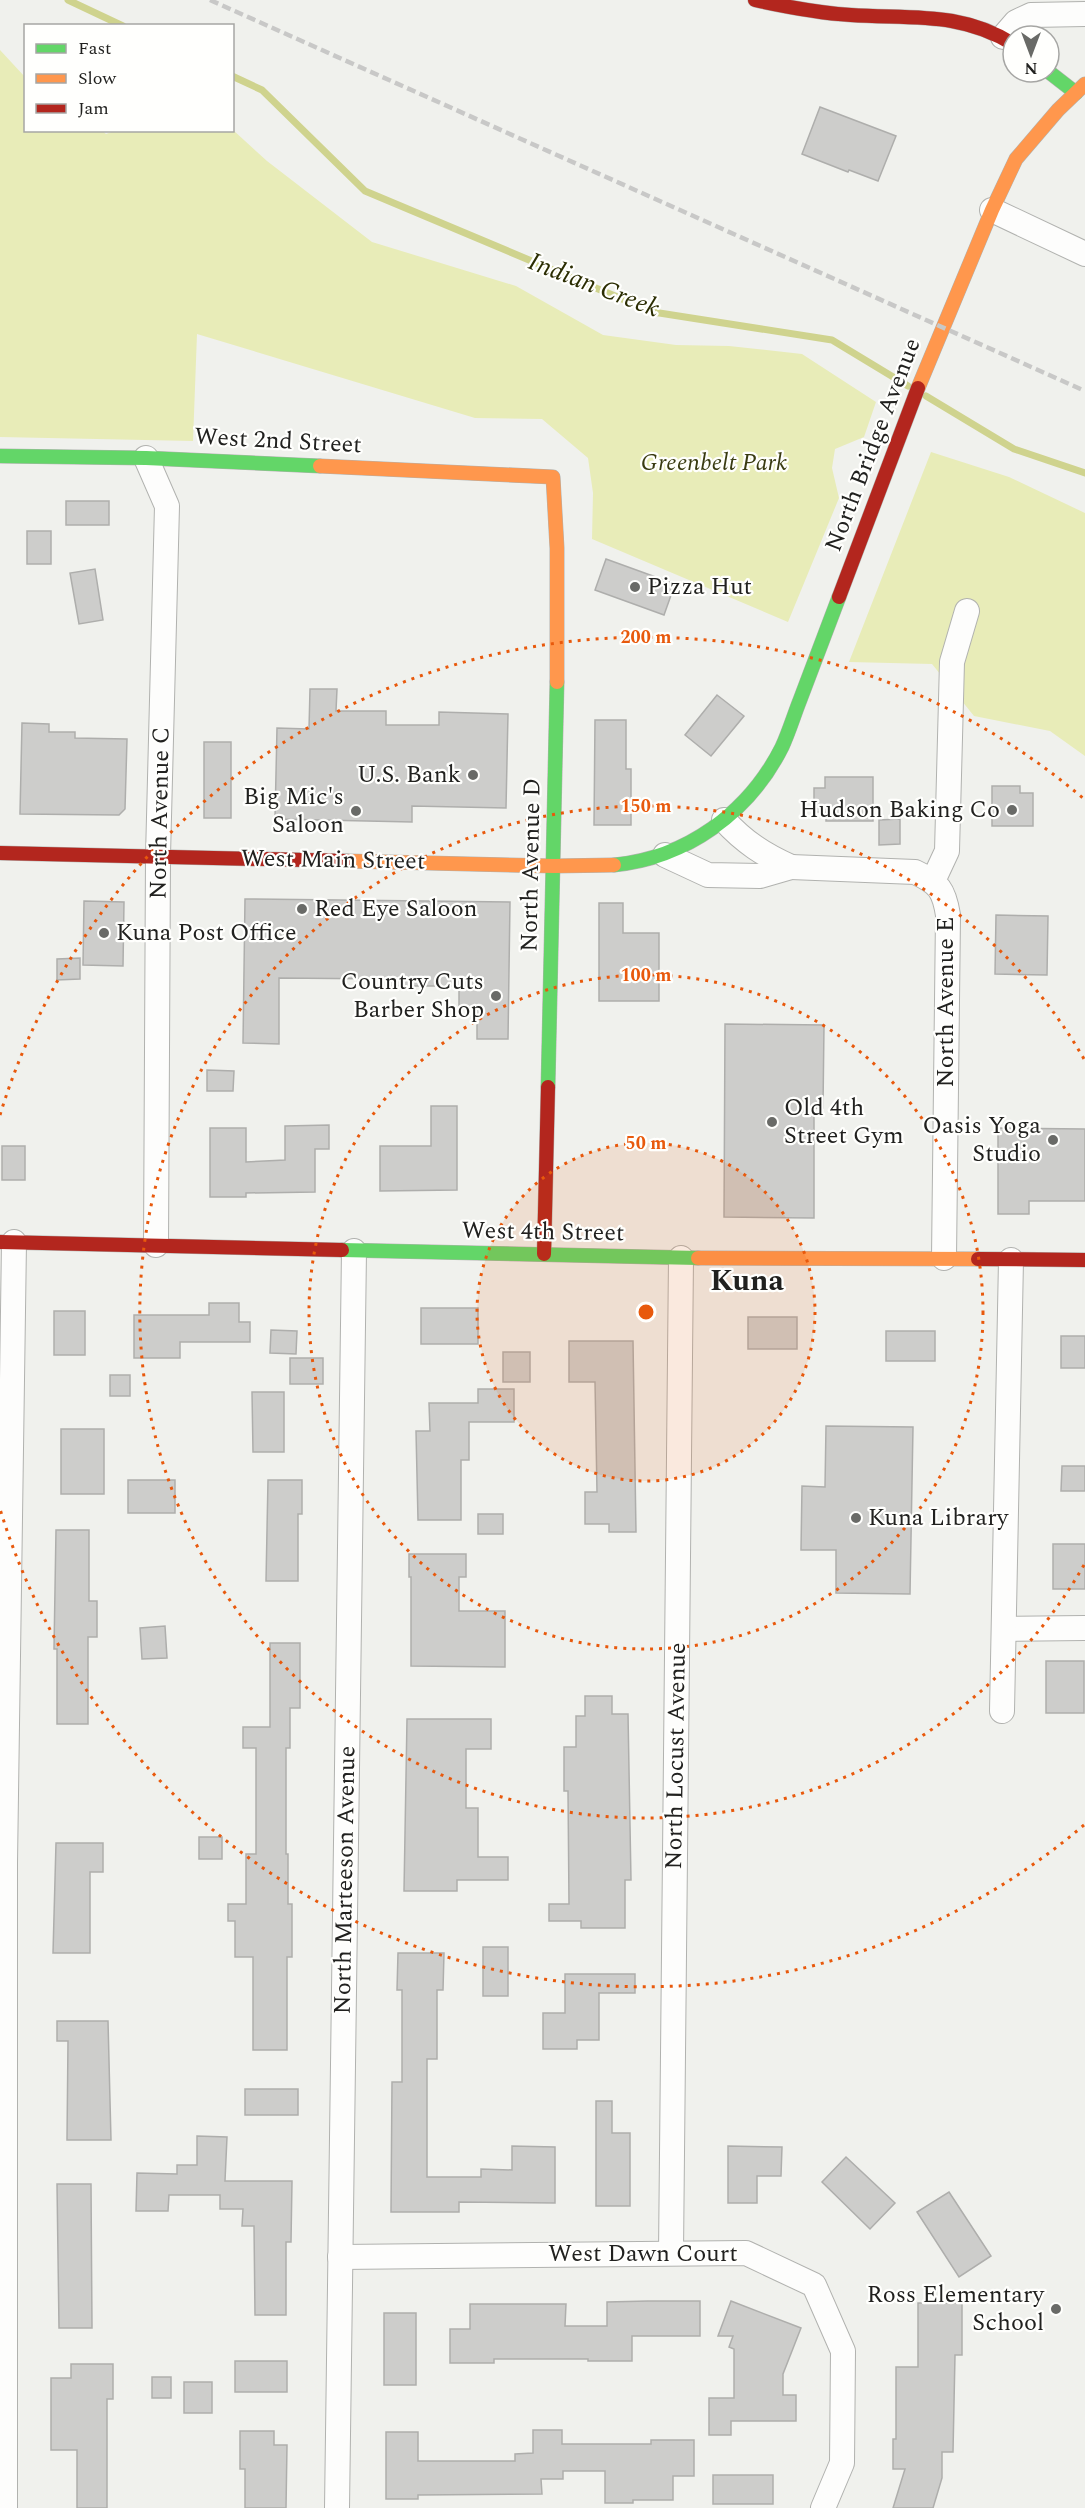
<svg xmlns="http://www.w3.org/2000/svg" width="1085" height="2508" font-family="Spectral,serif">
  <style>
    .green { fill: #e8ecb8 }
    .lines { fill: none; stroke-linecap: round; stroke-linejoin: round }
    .stream { stroke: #cfd38e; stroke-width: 7 }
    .building { fill: #cdcdcb; stroke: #aeaeac; stroke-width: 1.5 }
    .street-casing { stroke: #b1b2af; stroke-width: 26 }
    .fast-casing { stroke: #b1b2af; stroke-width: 15 }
    .slow-casing { stroke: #b1b2af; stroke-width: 15 }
    .jam-casing { stroke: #b1b2af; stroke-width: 15 }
    .street { stroke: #fdfdfc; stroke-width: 24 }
    .fast { stroke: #63d668; stroke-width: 14 }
    .slow { stroke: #ff974d; stroke-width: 14 }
    .jam { stroke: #b3261e; stroke-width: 14 }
    .rail { stroke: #c8c8c7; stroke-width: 4.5; stroke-dasharray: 9 4.5; stroke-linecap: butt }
    .ring { fill: none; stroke: #e8590c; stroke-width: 3; stroke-dasharray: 3 6 }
    .poi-dot { fill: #696a67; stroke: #fffffd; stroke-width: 2 }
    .labels { text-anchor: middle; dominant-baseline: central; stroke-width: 4.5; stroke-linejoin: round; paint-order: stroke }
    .street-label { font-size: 24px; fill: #21211f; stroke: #fffffd }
    .park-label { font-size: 24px; font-style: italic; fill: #393b11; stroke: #fffffd }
    .poi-label { font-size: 24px; fill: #21211f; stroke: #fffffd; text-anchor: end }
    .water-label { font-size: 26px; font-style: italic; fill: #2b2d02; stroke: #fffffd }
    .district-label { font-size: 30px; font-weight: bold; fill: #21211f; stroke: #fffffd }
    .centre { fill: #e8590c; stroke: #fffffd; stroke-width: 3 }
    .ring-label { font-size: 18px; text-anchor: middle; font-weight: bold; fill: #e8590c; stroke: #fffffd; stroke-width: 4.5; stroke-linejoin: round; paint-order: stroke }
  </style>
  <rect width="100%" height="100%" fill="#f0f1ed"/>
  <g class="green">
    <polygon points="0,50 25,77 26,130 101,130 106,134 117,130 233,130 267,161 372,242 516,286 603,335 676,345 729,346 802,354 876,402 864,437 835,449 832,468 839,498 788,622 592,539 593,493 588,458 542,419 475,418 197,334 193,441 0,437"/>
    <polygon points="931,452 1009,477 1085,513 1085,756 1050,731 974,716 932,664 849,662"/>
  </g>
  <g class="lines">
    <g class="stream">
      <polyline points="68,0 123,26"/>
      <polyline points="232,76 262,90 365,191 653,312 832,340 908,386"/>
      <polyline points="926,396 1014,449 1085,473"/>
    </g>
  </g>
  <g class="building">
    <polygon points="820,107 896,136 878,181 849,170 848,172 802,154"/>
    <rect x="66" y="501" width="43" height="24"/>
    <rect x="27" y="531" width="24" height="33"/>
    <polygon points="606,559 675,584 664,615 595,590"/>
    <polygon points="95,569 103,620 79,624 70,573"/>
    <polygon points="310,689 337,689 336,711 386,711 386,725 439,725 439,712 508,714 506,808 412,806 412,822 275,819 277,728 309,729"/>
    <polygon points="717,695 744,716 711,756 685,735"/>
    <polygon points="595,720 626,720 626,769 631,769 631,825 594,825"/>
    <polygon points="22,723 49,724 49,732 75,732 75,738 127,739 125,809 119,815 20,814"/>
    <rect x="204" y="742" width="27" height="76"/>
    <polygon points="825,777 873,777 873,821 826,821 826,812 814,812 814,788 825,788"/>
    <polygon points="992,786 1020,786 1020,793 1033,793 1033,826 992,826"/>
    <polygon points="900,819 900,844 879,845 879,820"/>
    <polygon points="245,899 510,902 508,1039 477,1039 477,1008 459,1007 459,986 389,986 389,979 279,978 279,1044 243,1043"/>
    <polygon points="84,901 124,902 123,966 83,965"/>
    <polygon points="599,903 623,903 623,933 659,933 659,1001 599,1001"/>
    <polygon points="996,915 1048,916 1047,975 995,974"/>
    <polygon points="80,958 80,979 57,980 57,959"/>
    <polygon points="725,1024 824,1025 823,1108 814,1108 814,1218 724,1217"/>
    <polygon points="207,1070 234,1071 233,1091 207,1091"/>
    <polygon points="431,1106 457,1106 457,1190 380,1191 380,1146 431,1146"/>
    <polygon points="329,1125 329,1149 315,1149 315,1192 246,1193 246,1197 210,1197 210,1128 246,1128 246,1162 285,1160 285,1126"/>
    <polygon points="998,1128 1085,1129 1085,1201 1029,1201 1029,1214 998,1214"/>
    <rect x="2" y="1146" width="23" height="34"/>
    <polygon points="209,1303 239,1303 239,1322 250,1322 250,1342 180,1342 180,1358 134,1358 134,1315 209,1315"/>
    <rect x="421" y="1308" width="57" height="36"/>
    <rect x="54" y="1311" width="31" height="44"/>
    <rect x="748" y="1317" width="49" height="32"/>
    <polygon points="271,1330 297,1331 296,1354 270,1353"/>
    <rect x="886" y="1331" width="49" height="30"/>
    <rect x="1061" y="1336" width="24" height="32"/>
    <polygon points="569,1341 633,1341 636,1532 609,1532 609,1524 585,1524 585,1492 597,1492 595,1382 569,1382"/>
    <rect x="503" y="1352" width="27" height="30"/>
    <rect x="290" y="1358" width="33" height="26"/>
    <rect x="110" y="1375" width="20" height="21"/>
    <polygon points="478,1389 514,1389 514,1422 469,1422 469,1460 461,1460 461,1520 418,1520 416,1431 430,1431 429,1403 478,1403"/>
    <polygon points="252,1392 284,1392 284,1452 253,1452"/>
    <polygon points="826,1426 913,1427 910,1594 836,1593 836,1550 801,1550 802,1486 825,1487"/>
    <rect x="61" y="1429" width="43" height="65"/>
    <polygon points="1062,1466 1085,1466 1085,1491 1061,1491"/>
    <rect x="128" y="1480" width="47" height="33"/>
    <polygon points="268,1480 302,1480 302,1514 298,1514 298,1581 266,1581"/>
    <rect x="478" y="1514" width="25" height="20"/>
    <polygon points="56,1530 89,1530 89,1601 97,1601 97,1637 88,1637 88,1724 57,1724 57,1649 54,1649"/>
    <rect x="1053" y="1544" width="32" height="45"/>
    <polygon points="409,1554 466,1554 466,1577 459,1577 459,1611 505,1611 505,1667 411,1666 411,1577 409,1577"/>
    <polygon points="165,1626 167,1658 142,1659 140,1628"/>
    <polygon points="270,1643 300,1643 300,1708 290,1708 290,1748 286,1748 286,1854 288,1854 288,1904 292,1904 292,1957 287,1957 287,2050 253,2050 253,1957 235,1957 235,1921 228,1921 228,1904 246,1904 246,1854 256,1854 256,1748 243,1748 243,1727 270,1727"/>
    <rect x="1046" y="1661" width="38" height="52"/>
    <polygon points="585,1696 612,1696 612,1714 628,1714 631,1880 625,1880 625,1928 581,1928 581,1921 549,1921 549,1904 569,1904 568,1791 564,1791 564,1747 576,1747 576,1716 585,1716"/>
    <polygon points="407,1719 491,1719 491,1749 466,1749 466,1808 478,1808 478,1857 508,1857 508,1880 457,1880 457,1891 404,1891"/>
    <rect x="199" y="1837" width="23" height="22"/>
    <polygon points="56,1843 103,1843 103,1872 90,1872 90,1953 53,1953"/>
    <rect x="483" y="1947" width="25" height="49"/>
    <polygon points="398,1953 444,1953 443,1990 437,1990 437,2059 427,2059 427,2177 481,2177 481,2169 512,2170 512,2146 555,2147 555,2203 459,2202 459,2212 391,2212 392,2082 402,2082 402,1990 397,1990"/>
    <polygon points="565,1974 635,1974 635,1993 599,1993 599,2040 577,2040 577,2049 543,2049 543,2013 565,2013"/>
    <polygon points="57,2021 108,2021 111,2140 67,2140 68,2041 57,2041"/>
    <rect x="245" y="2089" width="53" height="26"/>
    <polygon points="596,2101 612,2101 612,2133 630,2133 630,2206 596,2206"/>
    <polygon points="197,2136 227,2137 225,2181 292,2181 291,2242 286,2242 286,2315 255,2315 254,2226 242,2226 243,2209 220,2209 220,2195 169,2195 168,2211 136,2211 137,2173 177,2174 177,2165 197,2165"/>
    <polygon points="728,2146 782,2147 781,2176 757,2176 757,2203 728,2203"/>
    <polygon points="846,2157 895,2203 870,2229 822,2182"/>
    <polygon points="57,2184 91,2184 92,2328 59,2328"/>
    <polygon points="949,2192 991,2256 959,2277 917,2212"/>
    <polygon points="648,2301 700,2301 700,2336 632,2336 632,2361 588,2361 588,2359 494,2359 494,2363 450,2363 450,2329 470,2329 470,2304 566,2304 565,2326 607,2326 607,2302"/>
    <polygon points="731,2301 801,2328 783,2374 783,2395 796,2395 796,2421 731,2421 731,2435 709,2435 709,2398 734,2398 734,2349 729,2347 733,2336 718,2336"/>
    <polygon points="918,2303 962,2303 962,2355 955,2355 953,2452 942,2452 942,2478 933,2508 893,2508 905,2469 893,2469 893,2439 896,2439 896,2367 918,2367"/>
    <rect x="384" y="2313" width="32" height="72"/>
    <rect x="235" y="2361" width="52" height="31"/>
    <polygon points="71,2364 113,2364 113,2399 107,2399 107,2508 77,2508 77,2450 51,2450 51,2378 71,2378"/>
    <rect x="152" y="2377" width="19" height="21"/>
    <rect x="184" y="2382" width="28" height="31"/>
    <polygon points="533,2430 562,2430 562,2444 651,2444 651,2440 694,2440 694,2476 673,2476 673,2500 633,2500 633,2503 605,2503 605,2471 563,2471 563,2479 541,2479 542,2494 418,2495 418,2499 386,2499 386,2432 418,2432 418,2461 515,2461 515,2454 533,2453"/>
    <polygon points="240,2431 274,2431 274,2445 287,2445 286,2508 245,2508 245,2469 240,2469"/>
    <rect x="713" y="2475" width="60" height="29"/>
  </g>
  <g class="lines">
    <g class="street-casing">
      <g id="street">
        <polyline points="1003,37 1016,22 1031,15 1085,14"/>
        <polyline points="992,210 1085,254"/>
        <polyline points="146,458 167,506 158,856 156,1245"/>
        <path d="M665,855L708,875L760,876L791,867C764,855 744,842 724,820"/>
        <path d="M791,867L915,872C939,883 944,890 948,915L944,1258"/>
        <polyline points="933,881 947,851 952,662 967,611"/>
        <polyline points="1005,1629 1085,1628"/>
        <polyline points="1002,1711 1011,1260"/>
        <polyline points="671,2253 681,1258"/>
        <polyline points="340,2257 746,2253 814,2285 843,2351 842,2463 823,2508"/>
        <polyline points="5,2508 5,1863 14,1242"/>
        <polyline points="337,2508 354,1251"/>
      </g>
    </g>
    <g class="fast-casing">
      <g id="fast">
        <polyline points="1049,72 1076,93"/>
        <polyline points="0,456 146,458 320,466"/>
        <path d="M614,865C686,858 749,813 782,747C789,732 794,715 800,700C813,666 826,632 839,597"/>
        <polyline points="548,1087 557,682"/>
        <polyline points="342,1250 698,1258"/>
      </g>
    </g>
    <g class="slow-casing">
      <g id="slow">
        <polyline points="918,388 992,210 1016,159 1058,110 1085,84"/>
        <polyline points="320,466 553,477 557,548 557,682"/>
        <polyline points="347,861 554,866 614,865"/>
        <polyline points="698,1258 978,1259"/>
      </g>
    </g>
    <g class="jam-casing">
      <g id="jam">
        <path d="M755,0C787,7 819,13 851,15C910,19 960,11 1013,44"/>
        <polyline points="839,597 918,388"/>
        <polyline points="0,853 347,861"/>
        <polyline points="0,1242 342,1250"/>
        <polyline points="544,1254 548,1087"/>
        <polyline points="978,1259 1085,1260"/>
      </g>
    </g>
    <use href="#street" class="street"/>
    <use href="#fast" class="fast"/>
    <use href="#slow" class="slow"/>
    <use href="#jam" class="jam"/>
    <polyline class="rail" points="210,0 1085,391"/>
  </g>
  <circle cx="646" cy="1312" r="169" fill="#e8590c" fill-opacity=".12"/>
  <g class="ring">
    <circle cx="646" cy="1312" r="169"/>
    <circle cx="646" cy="1312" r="337"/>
    <path d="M1084 1565A506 506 0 1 1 1084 1059"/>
    <path d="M1084 1825A675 675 0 0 1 0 1509M0 1115A675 675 0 0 1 1084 799"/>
  </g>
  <g class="poi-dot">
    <circle cx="635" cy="587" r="6"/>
    <circle cx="473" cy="775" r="6"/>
    <circle cx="1012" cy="810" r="6"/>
    <circle cx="356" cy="811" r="6"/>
    <circle cx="302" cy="909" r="6"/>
    <circle cx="104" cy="933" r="6"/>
    <circle cx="496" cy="996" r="6"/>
    <circle cx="772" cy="1122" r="6"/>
    <circle cx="1053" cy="1140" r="6"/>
    <circle cx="856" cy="1518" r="6"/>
    <circle cx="1056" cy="2309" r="6"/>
  </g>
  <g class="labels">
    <g class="street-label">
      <text transform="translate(278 441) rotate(3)">West 2nd Street</text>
      <text transform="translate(873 445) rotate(-69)">North Bridge Avenue</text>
      <text transform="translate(160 813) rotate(-89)">North Avenue C</text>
      <text transform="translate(333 860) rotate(1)">West Main Street</text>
      <text transform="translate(531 865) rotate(-89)">North Avenue D</text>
      <text transform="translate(946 1002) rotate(-90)">North Avenue E</text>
      <text transform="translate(543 1232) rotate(1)">West 4th Street</text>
      <text transform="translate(676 1756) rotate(-89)">North Locust Avenue</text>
      <text transform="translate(345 1880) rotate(-89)">North Marteeson Avenue</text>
      <text x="643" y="2254">West Dawn Court</text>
    </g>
    <g class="park-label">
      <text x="714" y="463">Greenbelt Park</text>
    </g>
    <g class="poi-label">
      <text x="647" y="587" text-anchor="start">Pizza Hut</text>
      <text x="461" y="775">U.S. Bank</text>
      <text x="344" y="797">Big Mic's<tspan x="344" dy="28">Saloon</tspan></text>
      <text x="1000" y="810">Hudson Baking Co</text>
      <text x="314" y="909" text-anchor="start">Red Eye Saloon</text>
      <text x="116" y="933" text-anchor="start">Kuna Post Office</text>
      <text x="484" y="982">Country Cuts<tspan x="484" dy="28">Barber Shop</tspan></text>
      <text x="784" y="1108" text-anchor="start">Old 4th<tspan x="784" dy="28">Street Gym</tspan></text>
      <text x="1041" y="1126">Oasis Yoga<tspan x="1041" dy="28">Studio</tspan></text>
      <text x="868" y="1518" text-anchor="start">Kuna Library</text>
      <text x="1044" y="2295">Ross Elementary<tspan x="1044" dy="28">School</tspan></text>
    </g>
    <g class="water-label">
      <text transform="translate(594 285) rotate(21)">Indian Creek</text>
    </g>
    <g class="district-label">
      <text x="747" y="1281">Kuna</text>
    </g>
  </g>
  <circle cx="646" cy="1312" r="9" class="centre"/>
  <g class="ring-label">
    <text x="646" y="643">200 m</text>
    <text x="646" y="812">150 m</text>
    <text x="646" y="981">100 m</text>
    <text x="646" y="1149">50 m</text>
  </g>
  <rect x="24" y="24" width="210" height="108" fill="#fffffd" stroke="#a6a6a4" stroke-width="1.5"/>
  <rect x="36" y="44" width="30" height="9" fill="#63d668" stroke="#a6a6a4" stroke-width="1.5"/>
  <text x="78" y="54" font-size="18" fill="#21211f">Fast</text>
  <rect x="36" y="74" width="30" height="9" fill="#ff974d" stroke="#a6a6a4" stroke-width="1.5"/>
  <text x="78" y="84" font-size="18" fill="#21211f">Slow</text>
  <rect x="36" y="104" width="30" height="9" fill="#b3261e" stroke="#a6a6a4" stroke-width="1.5"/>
  <text x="78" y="114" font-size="18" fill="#21211f">Jam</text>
  <g transform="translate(1031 54) rotate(180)"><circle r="28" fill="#fffffd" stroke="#a6a6a4" stroke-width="1.5"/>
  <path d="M0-4.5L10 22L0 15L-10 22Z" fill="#696a67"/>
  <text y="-9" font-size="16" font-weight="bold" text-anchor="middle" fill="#21211f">N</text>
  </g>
</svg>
